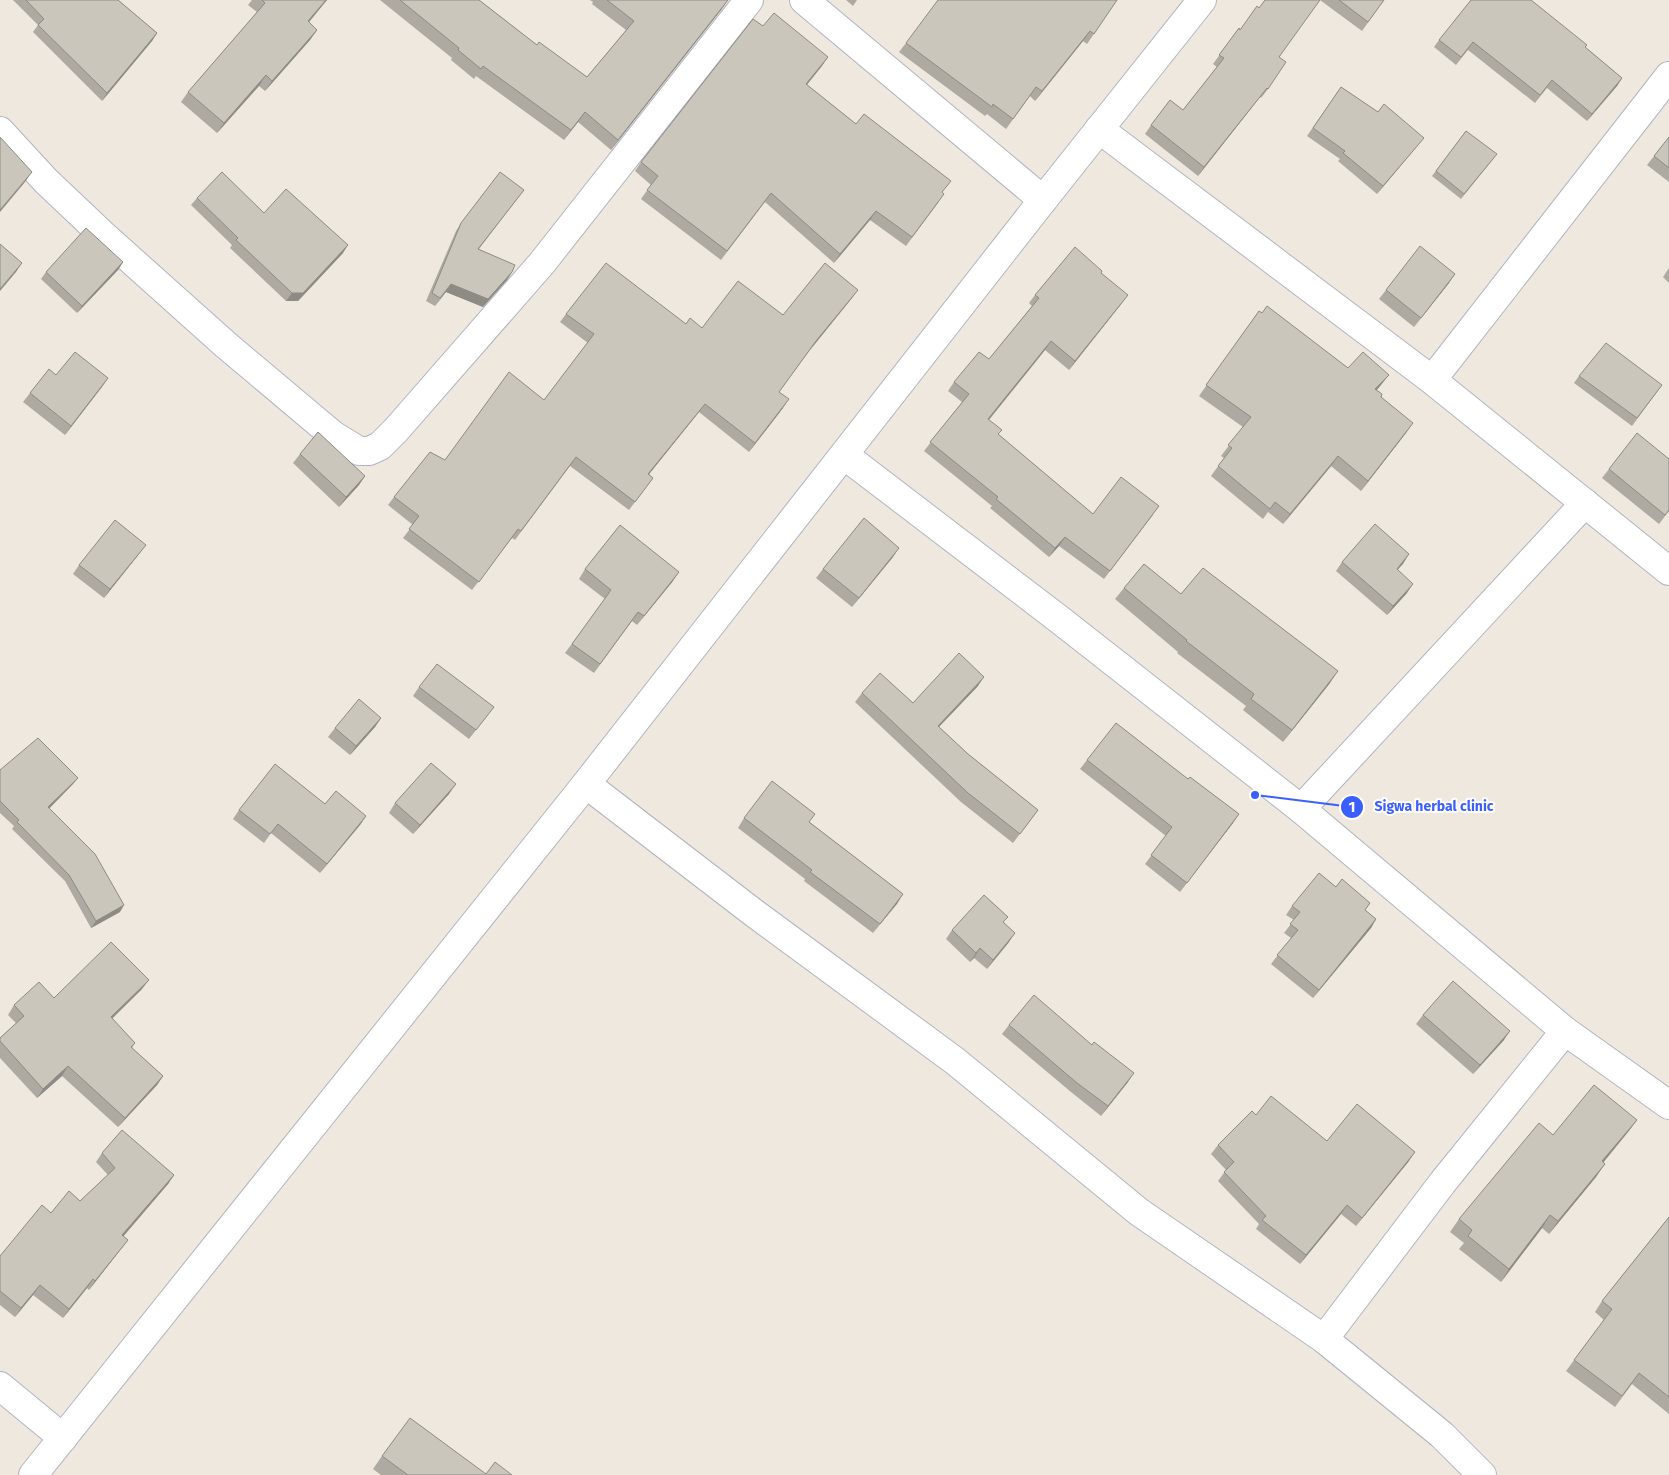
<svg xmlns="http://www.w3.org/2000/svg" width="1669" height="1475" font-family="'Fira Sans',sans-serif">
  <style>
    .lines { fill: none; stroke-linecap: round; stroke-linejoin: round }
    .street-casing { stroke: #b2b4c1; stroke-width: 30 }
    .street { stroke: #fff; stroke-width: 28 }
    .wall { fill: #aeaaa2 }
    .shaded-wall { fill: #8d8b84 }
    .building { fill: #cac6bc; stroke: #8d8b84 }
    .leader { fill: none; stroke: #3b5eff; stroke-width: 2 }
    .callout-dot { fill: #3b5eff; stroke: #fff; stroke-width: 2 }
    .mark-label { font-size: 15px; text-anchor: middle; font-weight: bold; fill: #fff }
    .callout-label { font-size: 14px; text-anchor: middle; font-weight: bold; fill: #3b5eff; stroke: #fff; stroke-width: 4; stroke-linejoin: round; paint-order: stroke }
  </style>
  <rect width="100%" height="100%" fill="#efe8de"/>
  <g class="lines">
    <g class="street-casing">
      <g id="street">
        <polyline points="804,0 1043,200"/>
        <polyline points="1099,129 1432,380 1669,571"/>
        <polyline points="0,131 46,181 102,234 226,345 333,435 359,451 369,451 380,446 396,430 542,263 749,0"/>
        <polyline points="1432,380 1669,76"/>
        <polyline points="844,455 1060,620 1301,809 1565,1031 1669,1105"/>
        <polyline points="586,784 754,913 955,1061 1139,1212 1324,1339 1442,1435 1482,1475"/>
        <polyline points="1301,809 1585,503"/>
        <polyline points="1324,1339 1443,1182 1565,1031"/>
        <polyline points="0,1386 63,1438"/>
        <polyline points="33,1475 586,784 1043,200 1202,0"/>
      </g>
    </g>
    <use href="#street" class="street"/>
  </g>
  <g class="wall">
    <polygon points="13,0 118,0 157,33 152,41 102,101 33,32 38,25"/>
    <polygon points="252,0 327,0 308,22 317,30 310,40 265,91 259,86 217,133 181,102 188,92 257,12 248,5"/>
    <polygon points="380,0 479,0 537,45 587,77 626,30 592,4 593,2 590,0 728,0 611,150 578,122 564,140 476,76 474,79 451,60 452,58"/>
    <polygon points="846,0 857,0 853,6"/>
    <polygon points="1117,0 1087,44 1083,41 1035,101 1030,96 1006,129 987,114 985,116 899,52 906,43"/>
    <polygon points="1320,0 1384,0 1362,31"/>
    <polygon points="1259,8 1279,57 1268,89 1261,98 1260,97 1198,176 1145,134 1151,125 1183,110 1217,67 1213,64 1239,28 1240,30"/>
    <polygon points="763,26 828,57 807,85 942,192 938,203 906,246 870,220 834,263 765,202 721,260 641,199 651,185 635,171 641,162"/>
    <polygon points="1439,40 1585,47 1622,78 1617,86 1587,121 1547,88 1535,103 1468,50 1456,65 1434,47"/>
    <polygon points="1341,87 1378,112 1418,145 1377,194 1338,161 1340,159 1307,136"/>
    <polygon points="1466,131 1494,158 1461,199 1432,176"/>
    <polygon points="1669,137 1669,182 1647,165"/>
    <polygon points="524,190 479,249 512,272 507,280 483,307 446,292 435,306 426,301 456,231 461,223"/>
    <polygon points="197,198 264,213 343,253 298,301 286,301 230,248 232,245 191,205"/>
    <polygon points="123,262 118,270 77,313 41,279 46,272"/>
    <polygon points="1669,268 1669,283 1663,277"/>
    <polygon points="1101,273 1122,303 1069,370 1045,350 989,420 999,435 1093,514 1153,515 1104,579 1059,546 1049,557 990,508 992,506 924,451 962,402 948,391 954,382 989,359 1032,306 1029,303 1035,295"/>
    <polygon points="1449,283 1414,327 1379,299 1386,290"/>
    <polygon points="852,298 810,350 779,392 783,408 749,452 699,412 649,474 653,478 629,510 570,466 515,540 512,538 472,590 403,538 413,525 388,505 394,497 445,460 544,400 588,343 560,322 566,314 686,324 702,328 783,315"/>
    <polygon points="1259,311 1348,368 1381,385 1377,390 1406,433 1361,491 1331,466 1283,524 1268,512 1263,519 1211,476 1224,458 1221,456 1243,427 1199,396"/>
    <polygon points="56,375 108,378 65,435 23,402 30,393"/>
    <polygon points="1579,376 1662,385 1632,426 1574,383"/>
    <polygon points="300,454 365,476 359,485 339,507 293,463"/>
    <polygon points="1609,469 1669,511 1659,524 1602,478"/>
    <polygon points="139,554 104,598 73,574 79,565"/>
    <polygon points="1409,554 1397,570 1407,593 1387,615 1336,571 1342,562"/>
    <polygon points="893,557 852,607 816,578 823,569"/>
    <polygon points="585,569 673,581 637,625 632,621 594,673 565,653 605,599 579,579"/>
    <polygon points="1124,588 1181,594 1330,683 1283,742 1243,710 1246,706 1177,653 1178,652 1115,599"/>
    <polygon points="978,686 939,727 968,754 1038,810 1013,843 961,802 855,702 862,693 913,703"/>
    <polygon points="419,687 487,716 469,739 413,696"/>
    <polygon points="381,718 375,727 350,755 328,737 335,728"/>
    <polygon points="1087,760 1188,779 1233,823 1180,892 1145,864 1166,836 1080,769"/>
    <polygon points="0,770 78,778 73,784 49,808 120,912 91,928 65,881 12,829 14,826 0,813"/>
    <polygon points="449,794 413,834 389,813 395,803"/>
    <polygon points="239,810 366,816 360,825 320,873 271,833 264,843 233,819"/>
    <polygon points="744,818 809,822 903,894 873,933 804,881 805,879 738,828"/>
    <polygon points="1336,887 1370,903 1365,910 1376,919 1371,928 1313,998 1271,964 1291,938 1284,933 1294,920 1286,915 1292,906"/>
    <polygon points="1004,922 1009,942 987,969 974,958 970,962 946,939 952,930"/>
    <polygon points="142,989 112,1019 135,1043 132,1048 163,1076 157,1085 118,1127 62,1076 37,1098 0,1058 0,1038 16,1023 8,1015 14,1005 54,998"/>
    <polygon points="1423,1015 1504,1040 1473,1074 1416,1024"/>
    <polygon points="1009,1025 1128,1082 1101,1116 1071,1092 1002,1034"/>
    <polygon points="1256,1115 1327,1141 1409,1161 1356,1226 1341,1214 1300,1264 1256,1229 1259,1224 1218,1181 1226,1170 1211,1154 1218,1145"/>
    <polygon points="1637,1120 1628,1132 1603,1162 1596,1177 1549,1234 1542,1228 1501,1282 1459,1249 1464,1243 1450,1232 1459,1219 1553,1135"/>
    <polygon points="102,1153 174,1175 168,1184 123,1236 128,1240 121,1249 89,1290 87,1288 63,1318 33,1295 15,1317 0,1305 0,1256 51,1213 80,1201 108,1175 96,1162"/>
    <polygon points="1669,1217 1669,1414 1632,1384 1615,1407 1566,1371 1604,1320 1595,1312 1602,1301"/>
    <polygon points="382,1456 486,1474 512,1475 381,1475 373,1469"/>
  </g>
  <g class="shaded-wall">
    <polygon points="326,0 327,0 301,32 308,21"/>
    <polygon points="728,0 722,9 611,150 618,140"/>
    <polygon points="317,30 310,40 265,91 272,81"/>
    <polygon points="1090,31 1083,41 1035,101 1042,91"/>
    <polygon points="157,33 152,41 102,101 107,93"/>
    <polygon points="828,57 822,66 800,93 806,84"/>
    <polygon points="266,75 259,86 217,133 224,123"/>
    <polygon points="1622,78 1617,86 1587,121 1592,114"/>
    <polygon points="1267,88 1260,97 1198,176 1204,167"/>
    <polygon points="585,112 578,122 564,140 571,130"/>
    <polygon points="1424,138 1418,145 1377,194 1383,186"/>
    <polygon points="32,172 25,182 0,212 0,210"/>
    <polygon points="876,211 870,220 834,263 840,254"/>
    <polygon points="348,245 343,253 298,301 286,301 292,293"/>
    <polygon points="123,262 118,270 77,313 82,306"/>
    <polygon points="22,263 16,272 0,291 0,289"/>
    <polygon points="512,272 507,280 483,307 446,292 435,306 451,284"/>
    <polygon points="1455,274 1449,283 1414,327 1421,318"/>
    <polygon points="858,290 852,298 810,350 816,341"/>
    <polygon points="1128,295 1122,303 1069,370 1075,361"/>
    <polygon points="1051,341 1045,350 982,428 988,419"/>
    <polygon points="1389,375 1381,385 1368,399 1375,389"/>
    <polygon points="108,378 102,387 65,435 71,426"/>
    <polygon points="789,399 783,408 749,452 755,443"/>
    <polygon points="705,404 699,412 642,483 648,474"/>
    <polygon points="1413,423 1406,433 1361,491 1368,481"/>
    <polygon points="1338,456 1331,466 1283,524 1290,514"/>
    <polygon points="365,476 359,485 339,507 346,497"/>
    <polygon points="1065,537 1059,546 1049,557 1055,548"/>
    <polygon points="146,545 139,554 104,598 110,589"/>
    <polygon points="899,548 893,557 852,607 859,598"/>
    <polygon points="1409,554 1403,564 1390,578 1397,569"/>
    <polygon points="679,572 673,581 637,625 644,616"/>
    <polygon points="1413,584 1407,593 1387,615 1393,606"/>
    <polygon points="1338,671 1330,683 1283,742 1292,730"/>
    <polygon points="984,677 978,686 931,735 938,726"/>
    <polygon points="381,718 375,727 350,755 356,746"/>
    <polygon points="78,778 73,784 44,814 48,807"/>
    <polygon points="456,784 449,794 413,834 420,825"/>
    <polygon points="1239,814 1233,823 1180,892 1187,883"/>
    <polygon points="366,816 360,825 320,873 327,864"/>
    <polygon points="903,894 897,904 873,933 880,924"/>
    <polygon points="124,905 120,912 91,928 96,921"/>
    <polygon points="1376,919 1371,928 1313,998 1319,990"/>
    <polygon points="1015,933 1009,942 987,969 993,960"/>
    <polygon points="980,948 974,958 970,962 976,953"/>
    <polygon points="149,980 142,989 104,1026 111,1017"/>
    <polygon points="1510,1031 1504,1040 1473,1074 1480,1065"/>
    <polygon points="68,1066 62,1076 37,1098 43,1089"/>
    <polygon points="1134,1073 1128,1082 1101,1116 1108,1106"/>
    <polygon points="163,1076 157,1085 118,1127 125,1118"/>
    <polygon points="1637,1120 1628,1132 1594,1174 1602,1161"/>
    <polygon points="1415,1152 1409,1161 1356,1226 1362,1218"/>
    <polygon points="1605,1164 1596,1177 1549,1234 1558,1221"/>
    <polygon points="174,1175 168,1184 116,1245 122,1235"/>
    <polygon points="1347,1205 1341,1214 1300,1264 1306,1255"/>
    <polygon points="1550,1215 1542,1228 1501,1282 1509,1269"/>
    <polygon points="128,1240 121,1249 89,1290 95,1281"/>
    <polygon points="93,1279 87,1288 63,1318 69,1309"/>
    <polygon points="40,1285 33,1295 15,1317 21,1308"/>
  </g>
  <g class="building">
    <polygon points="26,0 118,0 157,33 107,93 38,25 44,19"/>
    <polygon points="262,0 326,0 308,21 317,30 272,81 266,75 224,123 188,92 265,3"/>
    <polygon points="400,0 479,0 537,45 539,42 587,77 634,21 607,0 728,0 618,140 585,112 571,130 483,66 481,69 458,50 459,48"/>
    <polygon points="938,0 1117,0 1094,34 1090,31 1042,91 1036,87 1013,119 993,104 992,107 906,43"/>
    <polygon points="1265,0 1320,0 1279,57 1286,62 1268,89 1267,88 1204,167 1151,125 1170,100 1183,110 1224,58 1219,55 1239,28 1240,30 1257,6 1259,8"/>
    <polygon points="1339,0 1384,0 1368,22"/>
    <polygon points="1471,0 1531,0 1587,45 1585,47 1622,78 1592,114 1552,80 1540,95 1473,42 1461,57 1439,40"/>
    <polygon points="774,13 828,57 806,84 856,124 864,114 951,181 942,192 944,194 912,237 876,211 840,254 771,193 727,251 647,190 658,176 641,162 753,19 763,26"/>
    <polygon points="1341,87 1378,112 1384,104 1424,138 1383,186 1343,153 1345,151 1313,128"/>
    <polygon points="1466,131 1497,154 1464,194 1436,171"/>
    <polygon points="0,137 32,172 0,210"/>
    <polygon points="1669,137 1669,168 1654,156"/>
    <polygon points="222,172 264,213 286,189 348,245 303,293 292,293 236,240 238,238 197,198"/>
    <polygon points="500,172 524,190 478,249 515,265 512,272 488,299 451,284 440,298 432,293 461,223"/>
    <polygon points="86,228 123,262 82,306 46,272"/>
    <polygon points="0,244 22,263 0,289"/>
    <polygon points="1420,246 1455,274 1421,318 1386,290"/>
    <polygon points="1075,247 1102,271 1101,273 1128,295 1075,361 1051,341 988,419 1002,430 998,434 1093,514 1121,477 1159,506 1110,571 1065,537 1055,548 996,499 998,497 930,442 969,394 954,382 979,352 989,359 1039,298 1035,295"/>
    <polygon points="606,263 686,324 690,318 702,328 738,281 783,315 825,263 858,290 816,341 779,392 789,399 755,443 705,404 648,474 653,478 635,502 576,457 521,531 518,529 479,582 409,529 419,516 394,497 430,452 445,460 509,372 544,400 594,334 566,314"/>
    <polygon points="1267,306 1348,368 1363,352 1389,375 1375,389 1382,394 1381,397 1413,423 1368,481 1338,456 1290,514 1275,502 1270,509 1218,466 1232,448 1228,445 1251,417 1206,385 1259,311 1262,313"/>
    <polygon points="1606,343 1662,385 1637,418 1579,376"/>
    <polygon points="75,352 108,378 71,426 30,393 49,369 56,375"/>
    <polygon points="318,432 365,476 346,497 300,454"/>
    <polygon points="1637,433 1669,459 1669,510 1665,515 1609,469"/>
    <polygon points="864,518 899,548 859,598 823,569"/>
    <polygon points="115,520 146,545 110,589 79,565"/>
    <polygon points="1375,524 1409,554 1397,569 1413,584 1393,606 1342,562"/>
    <polygon points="620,525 679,572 644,616 638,612 600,664 572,644 611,590 585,569"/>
    <polygon points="1144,564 1181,594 1203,568 1338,671 1292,730 1251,699 1254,694 1186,641 1187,640 1124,588"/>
    <polygon points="959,653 984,677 938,726 968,754 1038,810 1020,834 968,793 862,693 880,673 913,703"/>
    <polygon points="437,664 494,707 476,730 419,687"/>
    <polygon points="359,699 381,718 356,746 335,728"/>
    <polygon points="1116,723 1188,779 1190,777 1239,814 1187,883 1151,855 1172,827 1087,760"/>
    <polygon points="38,738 78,778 48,807 95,854 124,905 96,921 69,875 17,822 19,820 0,801 0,770"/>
    <polygon points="431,763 456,784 420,825 395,803"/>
    <polygon points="275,764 325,804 336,791 366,816 327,864 278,824 270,834 239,810"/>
    <polygon points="772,781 815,814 809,822 903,894 880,924 810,872 812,870 744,818"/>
    <polygon points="1319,873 1336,887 1342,879 1370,903 1365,910 1376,919 1319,990 1277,955 1298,930 1290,924 1300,912 1292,906"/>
    <polygon points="984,895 1008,917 1003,922 1015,933 993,960 980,948 976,953 952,930"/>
    <polygon points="111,942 149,980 111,1017 135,1043 131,1047 163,1076 125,1118 68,1066 43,1089 0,1041 0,1038 24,1016 14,1005 39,982 54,998"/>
    <polygon points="1453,981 1510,1031 1480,1065 1423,1015"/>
    <polygon points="1034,995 1092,1045 1094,1042 1134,1073 1108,1106 1077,1083 1009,1025"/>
    <polygon points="1594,1085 1637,1120 1602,1161 1605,1164 1558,1221 1550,1215 1509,1269 1468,1236 1472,1230 1459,1219 1539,1123 1553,1135"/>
    <polygon points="1271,1096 1327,1141 1357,1104 1415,1152 1362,1218 1347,1205 1306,1255 1262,1220 1266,1216 1224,1172 1234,1162 1218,1145 1252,1111 1256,1115"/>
    <polygon points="122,1130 174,1175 122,1235 128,1240 95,1281 93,1279 69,1309 40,1285 21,1308 0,1291 0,1256 42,1205 51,1213 69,1191 80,1201 115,1168 102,1153"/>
    <polygon points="1669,1217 1669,1397 1639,1373 1622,1396 1574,1360 1612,1309 1602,1301"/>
    <polygon points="410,1418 486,1474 495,1462 512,1475 408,1475 382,1456"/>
  </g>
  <path class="leader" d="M1255 795L1352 807"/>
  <g class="callout-dot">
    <circle cx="1255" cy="795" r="5"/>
    <circle cx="1352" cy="807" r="12"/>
  </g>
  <g class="mark-label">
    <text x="1352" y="812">1</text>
  </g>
  <g class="callout-label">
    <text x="1434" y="811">Sigwa herbal clinic</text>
  </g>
</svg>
